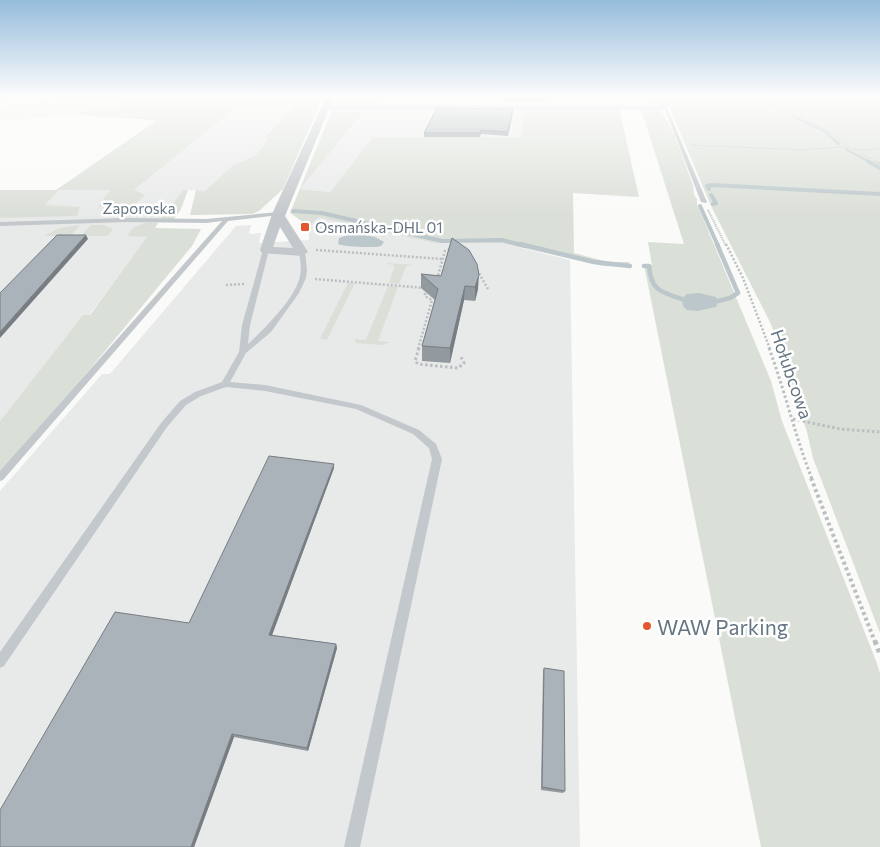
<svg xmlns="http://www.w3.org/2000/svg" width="880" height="847" font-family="Commissioner,sans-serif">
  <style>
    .built { fill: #e8e9e9 }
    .green { fill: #dadfd7 }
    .water { fill: #bbc7cb }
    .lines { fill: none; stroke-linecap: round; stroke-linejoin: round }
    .stream-far2 { stroke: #bbc7cb; stroke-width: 2.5 }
    .stream-far1 { stroke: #bbc7cb; stroke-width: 4 }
    .stream { stroke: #bbc7cb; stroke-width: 4.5 }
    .path-far5 { stroke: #bbbfc2; stroke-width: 1; stroke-dasharray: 1 1; stroke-linecap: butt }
    .path-far4 { stroke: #bbbfc2; stroke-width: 2; stroke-dasharray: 1 1; stroke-linecap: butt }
    .path-far3 { stroke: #bbbfc2; stroke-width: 2.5; stroke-dasharray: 2 2; stroke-linecap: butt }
    .path-far2 { stroke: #bbbfc2; stroke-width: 3; stroke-dasharray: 2.5 2.5; stroke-linecap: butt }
    .path-far1 { stroke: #bbbfc2; stroke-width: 4; stroke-dasharray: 3 3; stroke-linecap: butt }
    .path { stroke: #bbbfc2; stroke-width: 5; stroke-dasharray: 4 4; stroke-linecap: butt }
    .lane { fill: #c3c8cc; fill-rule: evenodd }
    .street { fill: #c3c8cc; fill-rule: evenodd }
    .wall { fill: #929a9f }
    .shaded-wall { fill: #777d82 }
    .building { fill: #aab3b9; stroke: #777d82 }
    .poi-dot { fill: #e4572e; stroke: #fff; stroke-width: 2 }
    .labels { text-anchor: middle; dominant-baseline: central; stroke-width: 5; stroke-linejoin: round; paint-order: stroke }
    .far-street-label { font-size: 15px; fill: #657683; stroke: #fff }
    .far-poi-label { font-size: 15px; fill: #657683; stroke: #fff; text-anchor: start }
    .street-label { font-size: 18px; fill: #657683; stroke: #fff }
    .near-poi-label { font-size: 21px; fill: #657683; stroke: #fff; text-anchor: start }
  </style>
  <rect width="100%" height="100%" fill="#fafaf8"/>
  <g class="built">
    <polygon points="18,97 311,97 295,105 265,135 267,140 256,155 232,166 205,191 183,190 89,315 83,315 0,421 0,190 134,190 238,105 131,105 15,121 0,120 0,110"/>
    <polygon points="381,97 831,97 841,105 379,105"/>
    <polygon points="366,109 525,109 521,137 373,137 330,192 300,189"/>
    <polygon points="319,216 434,243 501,243 570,260 580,847 0,847 0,491 102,374 110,374 236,226 251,225 249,234 261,233 259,243 309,240 309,226"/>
  </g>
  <g class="green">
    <path d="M55,97H323L283,189L259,211L252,214L190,215L196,190L205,191L232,166L256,155L267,140L265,136L295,105H239L134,190L145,195L132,207H98L110,190H59L45,205L80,207L77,216L0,218V190H56L156,121C129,116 102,120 75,113L129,105L118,103L49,102Z"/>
    <polygon points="337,97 381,97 379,105 333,105"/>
    <polygon points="645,97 880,97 880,633 813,458 807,432 771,324 711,206 669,106 650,105"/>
    <polygon points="619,108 639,197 573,193 574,253 608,262 629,262 630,267 603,266 501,243 434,243 319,217 309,226 290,213 332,110 335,109 366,109 300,189 330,192 373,137 521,137 525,109"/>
    <path d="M641,109C647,109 655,107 660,111C671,120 687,169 693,185L694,195L697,199V204L771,381L782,421L876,661L880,673V847H761L644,265H652L648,242L684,244Z"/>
    <polygon points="183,190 188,190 181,209 174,219 161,219"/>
    <polygon points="145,223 158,223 155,228 201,229 192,246 81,380 0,472 0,421 83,315 90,315 147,237 127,236 133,228"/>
    <polygon points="80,225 71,236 44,236 59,228"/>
    <polygon points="91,225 104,225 113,229 107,236 81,236"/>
    <polygon points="387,263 414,265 406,266 399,284 389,283 395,265 387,264"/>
    <polygon points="348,283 355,283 327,340 320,339"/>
    <polygon points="388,286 398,287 378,341 390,342 383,345 356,343 355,339 366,340"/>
  </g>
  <g class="water">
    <path d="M354,233L375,237L384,242L381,246C374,248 344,247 338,244L339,238Z"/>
    <polygon points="699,293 716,297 718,302 716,307 697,311 687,310 683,306 682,299 687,294"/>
  </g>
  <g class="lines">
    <g class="stream-far2">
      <polyline points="770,104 775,108"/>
      <polyline points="791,115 824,131 839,144"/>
      <polyline points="847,150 872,163"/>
    </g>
    <g class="stream-far1">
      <polyline points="869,162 880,168"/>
      <polyline points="709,189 707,186 712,185 880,194"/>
      <polyline points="711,195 716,203 713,204"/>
      <polyline points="700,206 718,246"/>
      <polyline points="293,211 322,213 442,241 502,240 525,246"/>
    </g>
    <g class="stream">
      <polyline points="520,244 594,262 630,266"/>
      <polyline points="717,244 738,293 730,298 718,301"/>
      <path d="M644,266H649C651,291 661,292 682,299"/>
    </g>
    <g class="path-far5">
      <polyline points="788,110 833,134 849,147"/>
      <polyline points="691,145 805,150 839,147 861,150 880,149"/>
      <polyline points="854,150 879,163"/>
    </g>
    <g class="path-far4">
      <polyline points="877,162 880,164"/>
      <polyline points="708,210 726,246"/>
    </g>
    <g class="path-far3">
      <polyline points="726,244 743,278 770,349"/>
      <polyline points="316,250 443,259"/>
      <polyline points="477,270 488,289"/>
      <polyline points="315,279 425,288"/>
      <polyline points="437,279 445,251 451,249"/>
      <polyline points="226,285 244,284"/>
      <polyline points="418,349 432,300 425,296 425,288"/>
    </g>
    <g class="path-far2">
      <polyline points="419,348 415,361 418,364 458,368 464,363 461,357"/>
      <path d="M769,348C785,391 795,436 812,479"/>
      <polyline points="793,419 840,429 880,432"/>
    </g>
    <polyline class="path-far1" points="811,478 875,642"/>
    <polyline class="path" points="875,641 880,654"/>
    <g class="lane">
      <polygon points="47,97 52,97 43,105 56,104 57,106 38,107 38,105"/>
      <polygon points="558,97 562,97 562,98 560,99"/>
      <polygon points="664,107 667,108 707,202 706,203 701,202"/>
      <polygon points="278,212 280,213 280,215 228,221 3,480 0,481 0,471 222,221 206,223 127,222 0,226 0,222 127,218 206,219"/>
      <path d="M266,248L269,250L250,325L248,344C264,329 296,298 300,276C302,268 300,260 299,252L302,250L305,252L307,270L306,278L299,293L271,332L246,353L230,382L265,385L361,405L419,430L436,444L442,459L360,847H344L432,459L429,448L413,434L356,409L265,391L226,387L201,396L186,405L167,427L4,666L0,668V652L161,423L180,401L195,392L222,382L239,352L242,325L263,250Z"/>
    </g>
    <g class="street">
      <polygon points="2,97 12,97 0,104 0,99"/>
      <path d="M326,97H334L331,105L665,106L669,108L665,110L329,109L285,216L308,252L302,256L262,253L260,250L272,214ZM280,227L293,248L273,247Z"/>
    </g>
  </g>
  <g class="wall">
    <polygon points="504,97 546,97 546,101 505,101"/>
    <polygon points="513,113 508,136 481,134 480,137 424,137 424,133"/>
    <polygon points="452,238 478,289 475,301 464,300 450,363 422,361 422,346 435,300 421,288 421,274 441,276"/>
    <polygon points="334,468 272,635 336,644 337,648 308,751 234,737 194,847 189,623"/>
    <polygon points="544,668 565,791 563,793 541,790 543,671"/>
  </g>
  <g class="shaded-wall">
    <polygon points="86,235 88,239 0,338 0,332"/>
    <polygon points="479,275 478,289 475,301 475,287"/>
    <polygon points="465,286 464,300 450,363 450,348"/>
    <polygon points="334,464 334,468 271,638 269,635"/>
    <polygon points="336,644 337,648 308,751 307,748"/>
    <polygon points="232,734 234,737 194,847 191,847"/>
  </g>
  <g class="building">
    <polygon points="437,108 513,109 508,132 481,130 480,133 424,133"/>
    <polygon points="57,235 86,235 0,332 0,293"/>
    <polygon points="452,238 469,250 477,264 479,275 475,287 465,286 450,348 422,346 438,289 421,274 441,276"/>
    <polygon points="269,456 334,464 269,635 336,644 307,748 232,734 191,847 0,847 0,810 115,612 189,623"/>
    <polygon points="544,668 564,671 565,791 542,787"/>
  </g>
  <linearGradient id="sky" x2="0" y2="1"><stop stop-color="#96bcdc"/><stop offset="0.45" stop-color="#fdfdfc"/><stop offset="1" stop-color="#fdfdfc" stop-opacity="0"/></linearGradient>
  <rect width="880" height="216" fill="url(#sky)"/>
  <g class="poi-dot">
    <rect x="300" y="222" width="10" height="10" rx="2.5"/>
    <circle cx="647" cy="626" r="5"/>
  </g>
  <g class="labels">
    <g class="far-street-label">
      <text x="139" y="208">Zaporoska</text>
    </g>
    <g class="far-poi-label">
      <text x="315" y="227">Osmańska-DHL 01</text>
    </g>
    <g class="street-label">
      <text transform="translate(792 374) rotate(71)">Hołubcowa</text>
    </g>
    <g class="near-poi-label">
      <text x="657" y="626">WAW Parking</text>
    </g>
  </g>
</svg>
